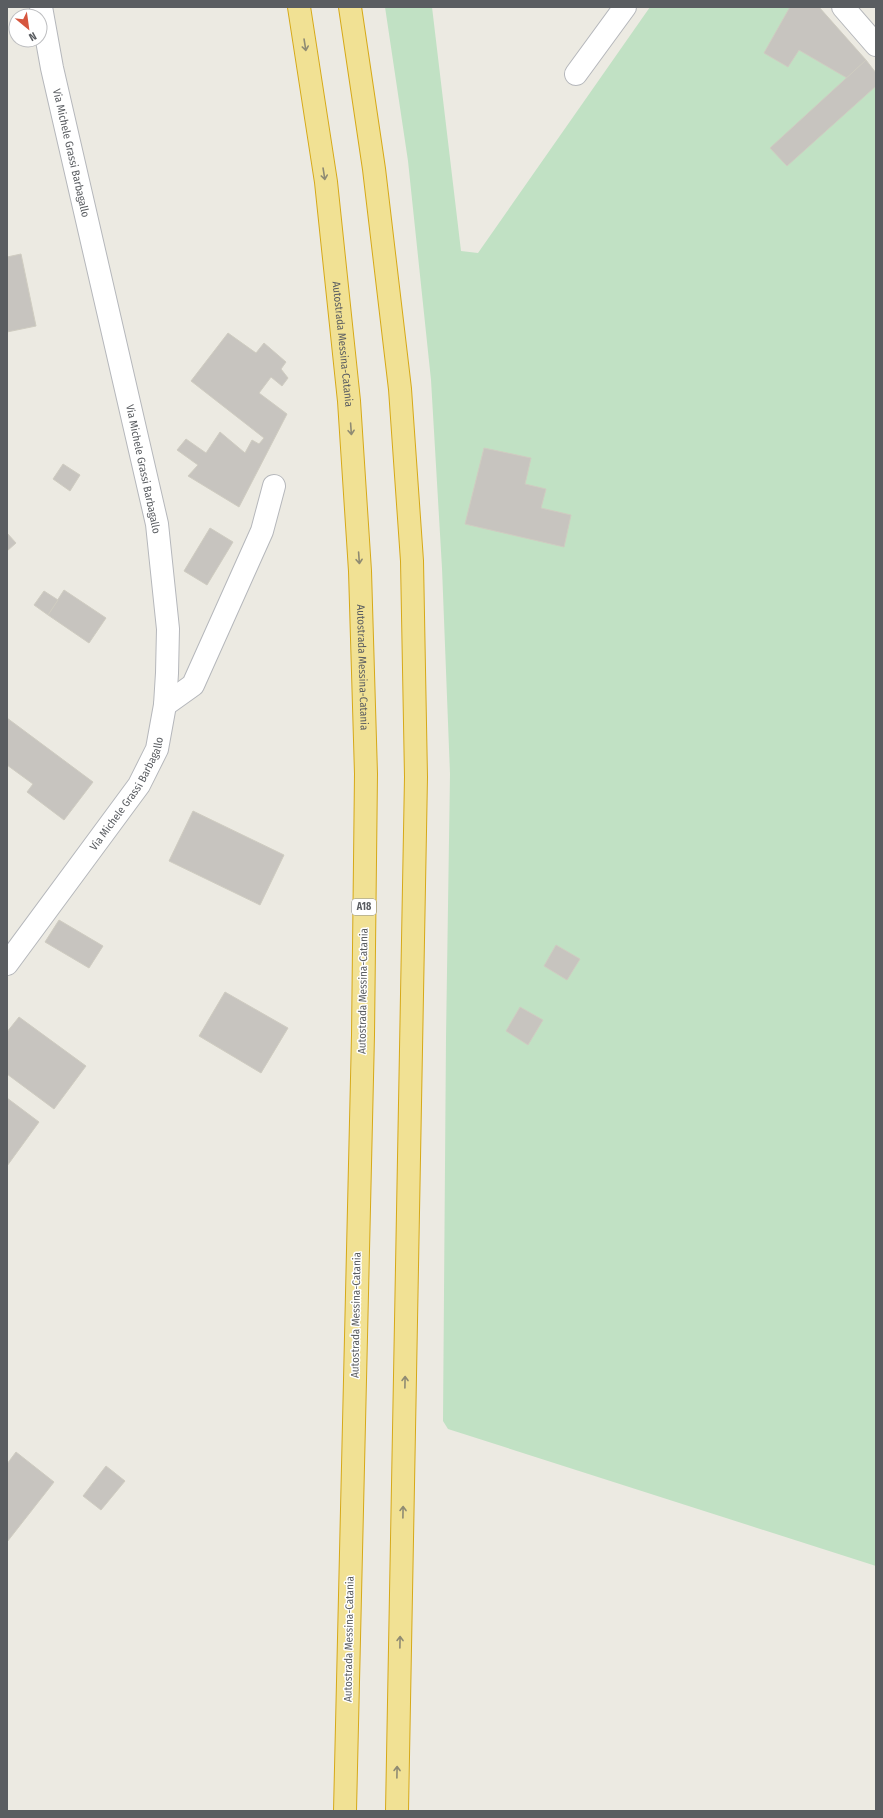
<svg xmlns="http://www.w3.org/2000/svg" width="883" height="1818" font-family="'Fira Sans Condensed',sans-serif">
  <style>
    .green { fill: #c1e1c4 }
    .building { fill: #c7c4bf; stroke: #cfccc1 }
    .lines { fill: none; stroke-linecap: round; stroke-linejoin: round }
    .minor-casing { stroke: #b5b7bb; stroke-width: 24 }
    .highway-casing { stroke: #d6a918; stroke-width: 24 }
    .minor { stroke: #fff; stroke-width: 22 }
    .highway { stroke: #f1e194; stroke-width: 22 }
    .oneway { stroke: #8f8b73 }
    .labels { text-anchor: middle; dominant-baseline: central; stroke-width: 3; stroke-linejoin: round; paint-order: stroke }
    .shield { fill: #fff; stroke: #8c8e90; stroke-width: 1 }
    .shield-label { font-size: 10px; font-weight: bold; fill: #5a5d61 }
    .street-label { font-size: 11px; fill: #5a5d61; stroke: #fff }
  </style>
  <rect width="100%" height="100%" fill="#eceae2"/>
  <polygon class="green" points="385,7 432,7 461,251 478,253 650,7 819,7 876,73 876,1566 448,1429 443,1421 446,1038 450,774 442,568 431,380 408,161"/>
  <g class="building">
    <polygon points="790,7 819,7 866,60 847,78 799,50 788,67 764,53"/>
    <polygon points="866,60 876,73 876,86 787,166 770,148"/>
    <polygon points="21,254 36,326 7,332 7,257"/>
    <polygon points="228,333 256,353 264,343 286,362 281,369 288,378 282,386 271,377 259,393 287,414 239,507 188,476 198,465 177,450 186,439 206,453 220,432 245,453 252,440 259,444 264,438 191,381"/>
    <polygon points="484,448 531,458 525,484 546,489 541,508 571,515 564,547 465,524"/>
    <polygon points="63,464 80,475 70,491 53,479"/>
    <polygon points="210,528 233,542 207,585 184,571"/>
    <polygon points="7,533 16,543 7,551"/>
    <polygon points="64,590 106,618 89,643 48,615"/>
    <polygon points="44,591 58,600 48,615 34,605"/>
    <polygon points="7,718 93,782 64,820 27,792 33,784 7,765"/>
    <polygon points="193,811 284,855 260,905 169,861"/>
    <polygon points="59,920 103,946 89,968 45,942"/>
    <polygon points="556,945 580,959 567,980 544,966"/>
    <polygon points="225,992 288,1028 261,1073 199,1036"/>
    <polygon points="520,1007 543,1020 528,1045 506,1031"/>
    <polygon points="19,1017 86,1066 54,1109 7,1074 7,1032"/>
    <polygon points="7,1098 39,1122 7,1166"/>
    <polygon points="16,1452 54,1482 7,1542 7,1464"/>
    <polygon points="106,1466 125,1481 101,1510 83,1496"/>
  </g>
  <g class="lines">
    <g class="minor-casing">
      <g id="minor">
        <polyline points="843,7 876,45"/>
        <polyline points="576,74 625,7"/>
        <polyline points="165,705 193,685 262,531 274,486"/>
        <path id="s1" d="M7,964L139,785L157,749L165,705L167,673L168,629L157,524L52,68L41,7"/>
      </g>
    </g>
    <g class="highway-casing">
      <g id="highway">
        <path id="s2" d="M299,7L326,182L349,401L360,571L366,774L363,1035L345,1811"/>
        <polyline points="350,7 374,169 400,389 412,561 416,777 397,1811"/>
      </g>
    </g>
    <use href="#minor" class="minor"/>
    <use href="#highway" class="highway"/>
  </g>
  <defs><path id="oneway-shaft" d="M-6 0H5M1.5-3L5.5 0L1.5 3" fill="none" stroke-width="1.6" stroke-linecap="round" stroke-linejoin="round"/></defs>
  <g class="oneway">
    <use href="#oneway-shaft" transform="translate(305 45) rotate(81)"/>
    <use href="#oneway-shaft" transform="translate(324 174) rotate(81)"/>
    <use href="#oneway-shaft" transform="translate(351 429) rotate(86)"/>
    <use href="#oneway-shaft" transform="translate(359 558) rotate(86)"/>
    <use href="#oneway-shaft" transform="translate(405 1382) rotate(-89)"/>
    <use href="#oneway-shaft" transform="translate(403 1512) rotate(-89)"/>
    <use href="#oneway-shaft" transform="translate(400 1642) rotate(-89)"/>
    <use href="#oneway-shaft" transform="translate(397 1772) rotate(-89)"/>
  </g>
  <g class="labels">
    <rect class="shield" x="352" y="899" width="24" height="16" rx="3"/>
    <g class="shield-label">
      <text x="364" y="907">A18</text>
    </g>
    <g class="street-label">
      <text transform="translate(71 153) rotate(77)">Via Michele Grassi Barbagallo</text>
      <text stroke="none"><textPath href="#s2" startOffset="340">Autostrada Messina-Catania</textPath></text>
      <text transform="translate(143 469) rotate(78)">Via Michele Grassi Barbagallo</text>
      <text stroke="none"><textPath href="#s2" startOffset="664">Autostrada Messina-Catania</textPath></text>
      <text stroke="none"><textPath href="#s1" startOffset="209">Via Michele Grassi Barbagallo</textPath></text>
      <text transform="translate(363 991) rotate(-89)">Autostrada Messina-Catania</text>
      <text transform="translate(356 1315) rotate(-89)">Autostrada Messina-Catania</text>
      <text transform="translate(349 1639) rotate(-89)">Autostrada Messina-Catania</text>
    </g>
  </g>
  <rect width="883" height="1818" fill="none" stroke="#5a5d61" stroke-width="16"/>
  <g transform="translate(28 28) rotate(151)"><circle r="19" fill="#ffffff" stroke="#bdbec0"/>
  <path d="M0-3L7 15L0 10L-7 15Z" fill="#d6563e"/>
  <text y="-6" font-size="11" font-weight="bold" text-anchor="middle" fill="#5a5d61">N</text>
  </g>
</svg>
